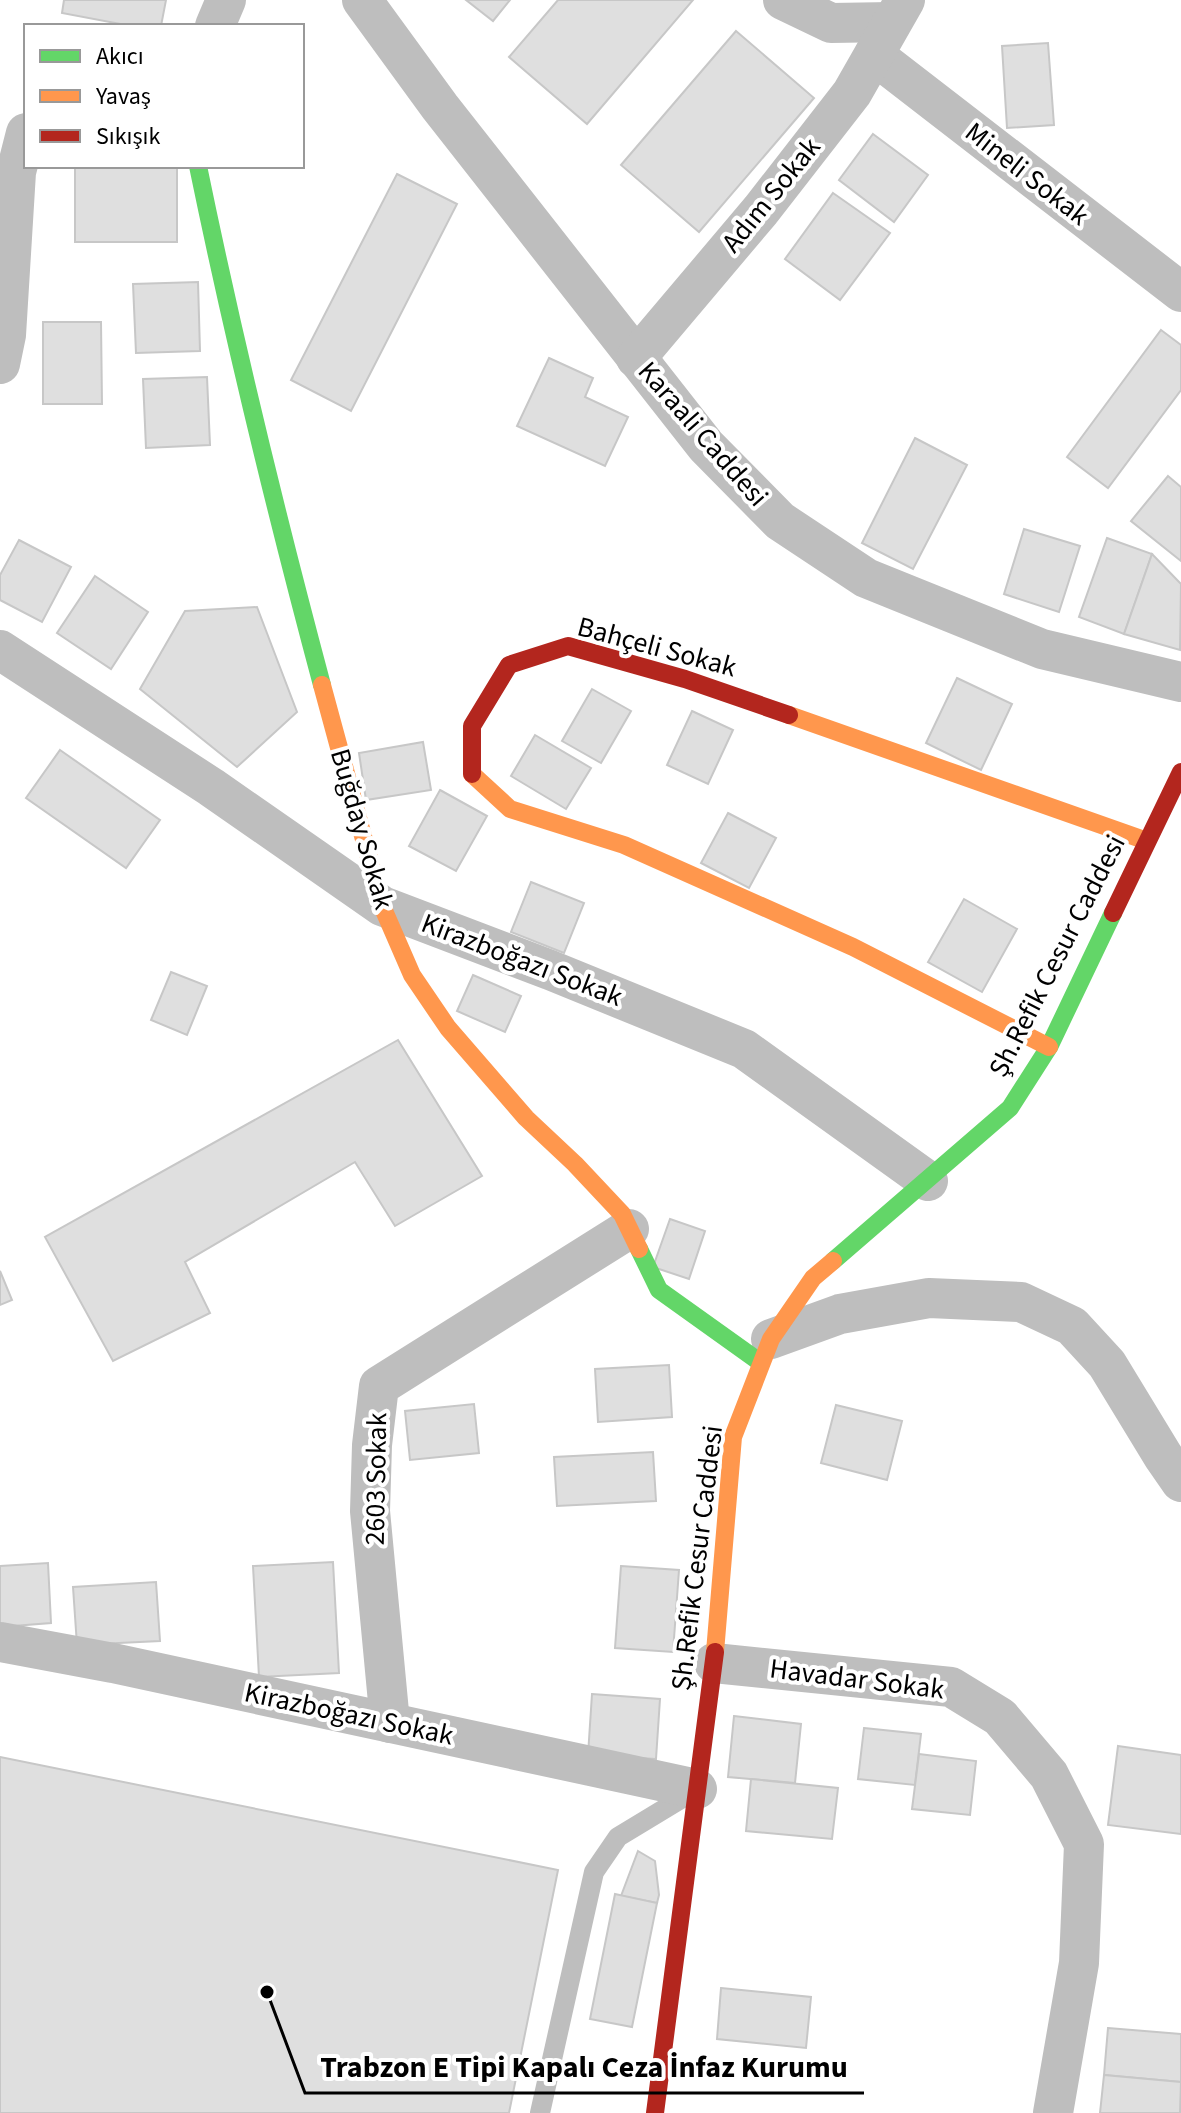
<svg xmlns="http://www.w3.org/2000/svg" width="1181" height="2113" font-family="'Source Sans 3',sans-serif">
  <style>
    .building { fill: #dfdfdf; stroke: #c7c7c7; stroke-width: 2 }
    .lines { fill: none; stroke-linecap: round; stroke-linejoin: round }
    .lane { stroke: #bebebe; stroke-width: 20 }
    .street { stroke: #bebebe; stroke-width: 40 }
    .fast { stroke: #63d668; stroke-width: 18 }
    .slow { stroke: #ff974d; stroke-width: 18 }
    .jam { stroke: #b3261e; stroke-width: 18 }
    .labels { text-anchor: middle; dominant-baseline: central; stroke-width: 8; stroke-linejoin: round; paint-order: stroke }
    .street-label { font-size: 28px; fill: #000; stroke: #fff }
    .leader { fill: none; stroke: #000; stroke-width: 3 }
    .callout-dot { fill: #000; stroke: #fff; stroke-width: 3 }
    .callout-label { font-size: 30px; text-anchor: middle; font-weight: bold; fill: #000; stroke: #fff; stroke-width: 8; stroke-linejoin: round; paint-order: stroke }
  </style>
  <rect width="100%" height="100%" fill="#fff"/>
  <g class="building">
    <polygon points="64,0 166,0 161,26 131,26 62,13"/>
    <polygon points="466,0 510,0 493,21"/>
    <polygon points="558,0 693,0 587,124 509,57"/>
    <polygon points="736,31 814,98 699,232 621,165"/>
    <polygon points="1048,43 1054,125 1007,128 1002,46"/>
    <polygon points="873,134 928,175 894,222 839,180"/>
    <rect x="75" y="166" width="102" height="76"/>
    <polygon points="397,174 457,204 351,411 291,380"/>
    <polygon points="833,193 890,233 840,300 785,259"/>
    <polygon points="198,282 200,351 136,353 133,284"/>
    <polygon points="43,322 101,322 102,404 43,404"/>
    <polygon points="1161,330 1181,345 1181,390 1108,488 1067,457"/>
    <polygon points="549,358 593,378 585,397 628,417 605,466 517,426"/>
    <polygon points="207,377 210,445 146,448 143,379"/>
    <polygon points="915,438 967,465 913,569 862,543"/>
    <polygon points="1168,476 1181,487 1181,561 1131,521"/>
    <polygon points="1024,529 1080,546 1059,612 1004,594"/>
    <polygon points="1107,538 1152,554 1124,634 1079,617"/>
    <polygon points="19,540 71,567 42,622 0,600 0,575"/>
    <polygon points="1152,554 1181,584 1180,650 1124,634"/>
    <polygon points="95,576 148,612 111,669 57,633"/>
    <polygon points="257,607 297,712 237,767 140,689 185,611"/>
    <polygon points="957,678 1012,704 981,770 926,743"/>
    <polygon points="592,689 631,711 601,763 562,741"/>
    <polygon points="692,711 733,730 708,784 667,765"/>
    <polygon points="535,735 591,768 566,809 511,776"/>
    <polygon points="423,742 431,790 366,800 359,753"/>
    <polygon points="60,750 160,820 126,868 26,798"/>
    <polygon points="440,790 487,816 456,871 409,846"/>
    <polygon points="728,813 776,838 749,888 701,863"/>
    <polygon points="531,882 584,903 564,953 511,932"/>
    <polygon points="964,899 1017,929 982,992 928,962"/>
    <polygon points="171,972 207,986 187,1035 151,1020"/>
    <polygon points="473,975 521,996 505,1032 457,1011"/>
    <polygon points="398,1040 482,1176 395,1226 355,1162 185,1262 210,1313 113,1361 45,1237"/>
    <polygon points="670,1219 705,1231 689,1279 653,1267"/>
    <polygon points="0,1271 12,1300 0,1305"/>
    <polygon points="669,1365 672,1417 598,1422 595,1369"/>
    <polygon points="474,1404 479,1453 410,1460 405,1411"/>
    <polygon points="836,1405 902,1421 887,1480 821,1463"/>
    <polygon points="653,1452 656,1501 557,1506 554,1457"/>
    <polygon points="333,1562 339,1673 259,1677 253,1566"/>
    <polygon points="48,1563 51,1623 0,1627 0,1566"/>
    <polygon points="621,1566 679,1570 673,1652 615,1648"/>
    <polygon points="156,1582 160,1641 77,1645 73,1587"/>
    <polygon points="592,1694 660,1699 656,1759 588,1755"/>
    <polygon points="734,1716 801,1724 795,1783 728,1777"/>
    <polygon points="864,1728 921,1734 915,1785 858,1779"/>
    <polygon points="1118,1746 1181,1755 1181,1834 1108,1825"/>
    <polygon points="919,1754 976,1761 970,1815 912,1809"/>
    <polygon points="0,1757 558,1870 509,2113 0,2113"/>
    <polygon points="751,1779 838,1788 832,1839 746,1831"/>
    <polygon points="638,1851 655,1861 659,1895 657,1903 621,1896"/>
    <polygon points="615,1894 657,1903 632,2027 590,2019"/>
    <polygon points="721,1988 811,1997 806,2048 717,2039"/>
    <polygon points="1108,2028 1181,2034 1181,2082 1104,2075"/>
    <polygon points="1104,2075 1181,2082 1180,2113 1100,2113"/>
  </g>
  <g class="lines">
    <polyline class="lane" points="540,2113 594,1872 618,1837 694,1791"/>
    <g class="street">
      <polyline points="362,0 440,107 706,446 780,521 866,578 1042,649 1181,682"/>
      <polyline points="783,0 831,23 892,22"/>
      <polyline points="215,26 226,0"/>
      <polyline points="874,55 1181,292"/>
      <polyline points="636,358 761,210 852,93 905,0"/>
      <polyline points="0,364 6,335 16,172 26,133"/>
      <polyline points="0,650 211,787 382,906 550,970 744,1049 928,1181"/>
      <polyline points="771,1339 840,1314 929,1298 1021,1302 1072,1326 1107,1364 1163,1456 1181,1482"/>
      <polyline points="0,1642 113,1663 697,1789"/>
      <polyline points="714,1663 951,1687 1000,1717 1049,1775 1084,1844 1079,1963 1053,2113"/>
      <polyline points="390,1723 370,1511 372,1445 379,1386 629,1229"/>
    </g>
    <g class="fast">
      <path d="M198,166C234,341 276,513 322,685"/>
      <polyline points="639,1249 659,1290 761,1363"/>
      <polyline points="833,1261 1010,1108 1049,1047 1113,913"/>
    </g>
    <g class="slow">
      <polyline points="322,685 382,906 412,975 448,1028 526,1118 575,1164 622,1214 639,1249"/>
      <polyline points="789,715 1147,841"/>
      <polyline points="472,774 510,809 624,845 853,947 1049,1047"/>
      <polyline points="715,1652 733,1437 771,1339 813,1278 833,1261"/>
    </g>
    <g class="jam">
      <polyline points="472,774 472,726 509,665 568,646 685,679 789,715"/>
      <polyline points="1113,913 1181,772"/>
      <polyline points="655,2113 715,1652"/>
    </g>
  </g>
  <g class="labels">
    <g class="street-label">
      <text transform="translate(1027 174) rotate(38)">Mineli Sokak</text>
      <text transform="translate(771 195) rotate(-51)">Adım Sokak</text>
      <text transform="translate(703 434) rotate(49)">Karaali Caddesi</text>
      <text transform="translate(657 647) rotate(15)">Bahçeli Sokak</text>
      <text transform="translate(362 829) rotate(74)">Buğday Sokak</text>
      <text transform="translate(1057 956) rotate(-63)">Şh.Refik Cesur Caddesi</text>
      <text transform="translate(522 960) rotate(21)">Kirazboğazı Sokak</text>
      <text transform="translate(376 1479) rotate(-89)">2603 Sokak</text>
      <text transform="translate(697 1558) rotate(-83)">Şh.Refik Cesur Caddesi</text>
      <text transform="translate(857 1679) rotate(7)">Havadar Sokak</text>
      <text transform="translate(349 1714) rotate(12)">Kirazboğazı Sokak</text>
    </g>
  </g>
  <path class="leader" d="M267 1992L305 2093H864"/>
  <circle class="callout-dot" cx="267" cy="1992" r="8"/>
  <g class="callout-label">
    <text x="584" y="2077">Trabzon E Tipi Kapalı Ceza İnfaz Kurumu</text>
  </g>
  <rect x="24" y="24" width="280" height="144" fill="#ffffff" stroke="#999999" stroke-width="2"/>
  <rect x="40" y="50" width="40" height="12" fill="#63d668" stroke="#999999" stroke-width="2"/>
  <text x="96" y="64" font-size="24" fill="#000000">Akıcı</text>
  <rect x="40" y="90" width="40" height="12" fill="#ff974d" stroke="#999999" stroke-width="2"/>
  <text x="96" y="104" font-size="24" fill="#000000">Yavaş</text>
  <rect x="40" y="130" width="40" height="12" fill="#b3261e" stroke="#999999" stroke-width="2"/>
  <text x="96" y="144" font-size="24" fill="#000000">Sıkışık</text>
</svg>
